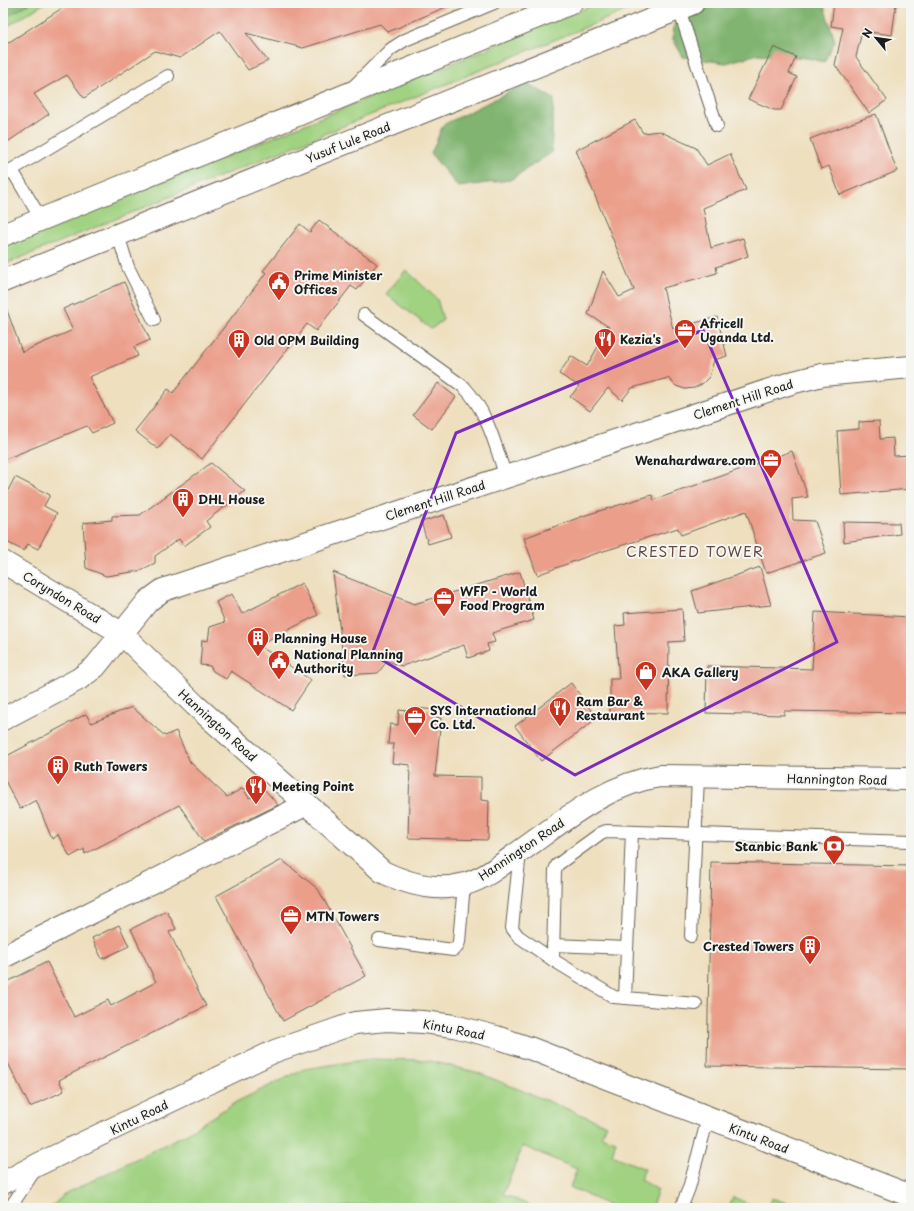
<svg xmlns="http://www.w3.org/2000/svg" width="914" height="1211" font-family="'Playpen Sans',sans-serif">
  <style>
    .green { fill: #a0d281; stroke: #5e774e }
    .forest { fill: #80b46f; stroke: #4e6846 }
    .building { fill: #eb9e8a }
    .lines { fill: none; stroke-linecap: round; stroke-linejoin: round }
    .lane-casing { stroke: #666055; stroke-width: 14 }
    .street-casing { stroke: #666055; stroke-width: 24 }
    .secondary-casing { stroke: #666055; stroke-width: 24 }
    .primary-casing { stroke: #666055; stroke-width: 24 }
    .lane { stroke: #fff; stroke-width: 12 }
    .street { stroke: #fff; stroke-width: 22 }
    .secondary { stroke: #fff; stroke-width: 22 }
    .primary { stroke: #fff; stroke-width: 22 }
    .marked { fill: none; stroke: #7b2cbf; stroke-width: 3; stroke-linejoin: round }
    .labels { text-anchor: middle; dominant-baseline: central; stroke-width: 4; stroke-linejoin: round; paint-order: stroke }
    .street-label { font-size: 12px; fill: #1c1c1c; stroke: #f6f6f2 }
    .poi-label { font-size: 12px; font-weight: bold; fill: #1c1c1c; stroke: #f6f6f2; text-anchor: start }
    .quarter-label { font-size: 14px; letter-spacing: 1px; fill: #644a42; stroke: #f6f6f2 }
  </style>
  <rect width="100%" height="100%" fill="#f6f6f2"/>
  <filter id="ink" filterUnits="userSpaceOnUse"><feTurbulence type="fractalNoise" baseFrequency=".025" numOctaves="2"/><feDisplacementMap in="SourceGraphic" scale="8" xChannelSelector="R" yChannelSelector="G"/><feConvolveMatrix kernelMatrix="1 2 1 2 8 2 1 2 1" color-interpolation-filters="sRGB"/></filter>
  <filter id="wash" filterUnits="userSpaceOnUse"><feTurbulence type="fractalNoise" baseFrequency=".012" numOctaves="4" result="noise"/><feDisplacementMap in="SourceGraphic" scale="16" xChannelSelector="R" yChannelSelector="G"/><feGaussianBlur stdDeviation="0.9" result="paint"/><feColorMatrix in="noise" values="0 0 0 0 0 0 0 0 0 0 0 0 0 0 0 0 0 1.4 0 .05"/><feComposite in="paint" operator="in"/></filter>
  <g filter="url(#wash)">
    <rect width="100%" height="100%" fill="#eedfbe"/>
    <g class="green">
      <polygon points="3,3 45,3 3,29"/>
      <polygon points="598,3 645,3 3,265 3,244 230,155"/>
      <polygon points="406,270 437,299 443,320 431,329 386,294"/>
      <polygon points="370,1059 425,1060 476,1072 607,1125 601,1136 616,1141 612,1155 645,1169 640,1179 658,1190 651,1208 614,1208 570,1187 577,1169 523,1146 503,1194 536,1208 387,1208 364,1204 334,1208 202,1208 196,1205 190,1208 50,1208 65,1194 184,1135 234,1103 304,1069"/>
      <polygon points="733,1197 759,1208 728,1208"/>
      <polygon points="771,1198 804,1208 768,1208"/>
    </g>
    <g class="forest">
      <polygon points="3,3 30,3 3,19"/>
      <polygon points="719,3 823,3 835,41 824,62 807,58 758,54 726,63 683,57 673,39 674,24"/>
      <polygon points="527,83 554,99 551,153 510,180 458,187 431,154 443,125"/>
    </g>
    <g id="blocks">
      <g class="building">
        <polygon points="70,3 455,3 388,32 380,24 303,48 246,33 268,61 248,70 220,31 180,58 155,51 84,98 67,75 34,94 49,114 3,145 3,46"/>
        <polygon points="834,3 880,3 896,5 892,35 862,31 856,57 887,100 869,113 835,65 843,28 831,26"/>
        <polygon points="774,47 796,57 789,73 797,77 781,110 774,110 748,99"/>
        <polygon points="876,114 897,171 840,195 829,166 821,169 810,139"/>
        <polygon points="635,120 643,133 659,131 696,148 707,165 730,154 746,190 703,208 711,248 743,238 748,256 716,267 717,273 663,288 673,329 717,317 727,356 714,360 709,377 702,384 694,388 685,389 676,386 668,378 632,388 622,400 608,388 590,411 570,397 579,386 559,374 571,356 587,366 609,327 588,314 603,271 619,297 634,290 576,150"/>
        <polygon points="319,220 377,264 357,290 351,286 316,331 307,324 202,459 170,434 158,449 135,431 168,389 173,393 266,273 263,271 300,224 310,232"/>
        <polygon points="124,282 150,340 134,347 138,356 89,377 113,423 92,433 87,426 3,460 3,305 5,305 22,352 73,330 63,309"/>
        <polygon points="438,383 456,397 432,429 413,415"/>
        <polygon points="879,421 880,439 893,438 894,456 911,455 911,489 841,495 837,431 859,429 859,422"/>
        <polygon points="792,451 808,497 792,499 793,520 815,521 826,553 766,573 746,511 681,535 678,528 591,555 537,575 524,538 586,515 652,495 654,500"/>
        <polygon points="211,463 245,491 206,521 210,527 184,546 179,539 155,556 155,563 139,571 106,576 86,568 83,523 112,520 112,516 140,515"/>
        <polygon points="15,477 50,495 44,506 57,513 38,549 28,544 24,551 3,540 3,500"/>
        <polygon points="444,515 451,537 428,544 421,522"/>
        <polygon points="843,522 899,523 900,534 844,542"/>
        <polygon points="760,567 771,605 698,613 692,591"/>
        <polygon points="333,572 414,604 520,572 534,620 492,633 495,642 487,644 489,651 468,658 464,645 402,666 387,661 378,673 345,675"/>
        <polygon points="302,583 318,615 258,645 311,680 291,710 231,671 226,679 213,671 210,666 200,665 202,640 208,641 210,627 225,622 216,602 232,594 242,614"/>
        <polygon points="682,609 684,641 669,642 668,713 610,712 610,679 619,679 615,626 625,625 624,613"/>
        <polygon points="815,612 911,617 911,713 784,711 784,715 706,713 707,666 812,669"/>
        <polygon points="571,683 597,718 541,761 515,726"/>
        <polygon points="132,707 165,736 176,731 190,762 227,797 243,788 249,798 265,790 278,805 204,841 179,805 85,854 84,849 70,857 58,835 52,839 36,800 20,809 3,777 3,758 86,714 91,723"/>
        <polygon points="416,708 435,710 435,717 441,718 435,776 481,777 481,800 489,801 488,840 408,838 410,765 392,763 394,744 388,744 390,724 398,725 399,710 416,712"/>
        <polygon points="282,860 318,889 366,976 283,1021 216,896"/>
        <polygon points="711,862 911,866 911,1069 707,1066"/>
        <polygon points="167,911 176,929 169,932 206,1006 59,1080 64,1091 30,1107 3,1053 3,984 47,962 74,1017 108,1000 111,1006 156,982 131,929"/>
        <polygon points="119,925 129,946 102,959 92,938"/>
      </g>
    </g>
  </g>
  <g filter="url(#ink)">
    <use href="#blocks" fill-opacity="0" stroke="#666055" stroke-width="1"/>
    <g class="lines">
      <g class="lane-casing">
        <g id="lane">
          <polyline points="679,9 717,126"/>
          <polyline points="352,88 391,49 405,40 494,3"/>
          <polyline points="12,170 41,219"/>
          <polyline points="3,175 168,76"/>
          <polyline points="118,235 128,267 154,320"/>
          <path d="M364,315L464,387C488,412 495,445 506,477"/>
          <polyline points="520,852 512,928 518,936 553,960 614,997 696,1004"/>
          <polyline points="691,936 698,777"/>
          <polyline points="379,940 453,950 457,947 459,942 464,884"/>
          <polyline points="553,945 627,948"/>
          <polyline points="553,960 555,870 557,865 601,833 606,831 911,841"/>
          <polyline points="625,998 632,832"/>
          <polyline points="10,1208 35,1170"/>
          <polyline points="681,1208 689,1188 708,1118"/>
        </g>
      </g>
      <g class="street-casing">
        <g id="street">
          <path d="M3,562L121,633L195,705L383,872C408,884 437,892 465,884C483,879 497,868 512,857C559,825 602,785 660,776L911,779"/>
          <polyline points="3,719 79,679 95,667 148,601 163,590 794,382 822,375 911,367"/>
          <polyline points="3,957 307,804"/>
        </g>
      </g>
      <g class="secondary-casing">
        <polyline id="secondary" points="3,1183 39,1164 275,1051 355,1023 387,1020 423,1022 454,1026 496,1037 532,1049 911,1196"/>
      </g>
      <g class="primary-casing">
        <g id="primary">
          <polyline points="3,235 571,3"/>
          <polyline points="3,281 693,3"/>
        </g>
      </g>
      <use href="#lane" class="lane"/>
      <use href="#street" class="street"/>
      <use href="#secondary" class="secondary"/>
      <use href="#primary" class="primary"/>
    </g>
  </g>
  <path class="marked" d="M703,330L837,642L575,775L372,654L456,433Z"/>
  <defs>
    <g id="civic-pin" transform="scale(1.15)"><path d="M0 17L-7.5 6A9.5 9.5 0 1 1 7.5 6Z" fill="#c8321e" stroke="#f6f6f2"/><path d="M-.6-6.5H3V-4.5H.6V-3L4-1V1h2V6H-6V1h2V-1L-.6-3ZM-1.2 2.5V6h2.4V2.5Z" fill="#fff"/></g>
    <g id="office-pin" transform="scale(1.15)"><path d="M0 17L-7.5 6A9.5 9.5 0 1 1 7.5 6Z" fill="#c8321e" stroke="#f6f6f2"/><path d="M-6-3h4V-5.5h4V-3h4V5H-6ZM-1-4.5V-3h2v-1.5ZM-6 0V1H6V0Z" fill="#fff"/></g>
    <g id="restaurant-pin" transform="scale(1.15)"><path d="M0 17L-7.5 6A9.5 9.5 0 1 1 7.5 6Z" fill="#c8321e" stroke="#f6f6f2"/><path d="M-5-6h1v4h1v-4h1v4h1v-4h1v5L-1.5 .5V6h-2V.5L-5-1ZM5-6V6H3V1.5H1.5Q1.5-4 5-6Z" fill="#fff"/></g>
    <g id="building-pin" transform="scale(1.15)"><path d="M0 17L-7.5 6A9.5 9.5 0 1 1 7.5 6Z" fill="#c8321e" stroke="#f6f6f2"/><path d="M-4-6H4V6H1V3H-1V6H-4ZM-2.5-4.3h1.7v1.8h-1.7ZM.8-4.3h1.7v1.8H.8ZM-2.5-1h1.7V.8h-1.7ZM.8-1h1.7V.8H.8Z" fill="#fff"/></g>
    <g id="shop-pin" transform="scale(1.15)"><path d="M0 17L-7.5 6A9.5 9.5 0 1 1 7.5 6Z" fill="#c8321e" stroke="#f6f6f2"/><path d="M-5-2.5h2.3a2.7 3.5 0 0 1 5.4 0H5L5.5 6h-11ZM-1.5-2.5h3a1.5 2.3 0 0 0-3 0Z" fill="#fff"/></g>
    <g id="bank-pin" transform="scale(1.15)"><path d="M0 17L-7.5 6A9.5 9.5 0 1 1 7.5 6Z" fill="#c8321e" stroke="#f6f6f2"/><path d="M-6-4H6V4H-6ZM0-2.3a2.3 2.3 0 1 0 0 4.6a2.3 2.3 0 1 0 0-4.6Z" fill="#fff"/></g>
  </defs>
  <g fill-rule="evenodd">
    <use href="#civic-pin" x="279" y="282"/>
    <use href="#office-pin" x="685" y="330"/>
    <use href="#restaurant-pin" x="605" y="339"/>
    <use href="#building-pin" x="239" y="340"/>
    <use href="#office-pin" x="771" y="460"/>
    <use href="#building-pin" x="183" y="499"/>
    <use href="#office-pin" x="444" y="598"/>
    <use href="#building-pin" x="258" y="638"/>
    <use href="#civic-pin" x="279" y="661"/>
    <use href="#shop-pin" x="646" y="672"/>
    <use href="#restaurant-pin" x="560" y="708"/>
    <use href="#office-pin" x="415" y="717"/>
    <use href="#building-pin" x="58" y="766"/>
    <use href="#restaurant-pin" x="256" y="786"/>
    <use href="#bank-pin" x="834" y="846"/>
    <use href="#office-pin" x="291" y="916"/>
    <use href="#building-pin" x="810" y="946"/>
  </g>
  <g class="labels">
    <g class="street-label">
      <text transform="translate(348 142) rotate(-22)">Yusuf Lule Road</text>
      <text transform="translate(743 399) rotate(-18)">Clement Hill Road</text>
      <text transform="translate(435 500) rotate(-18)">Clement Hill Road</text>
      <text transform="translate(62 597) rotate(31)">Coryndon Road</text>
      <text transform="translate(218 725) rotate(42)">Hannington Road</text>
      <text transform="translate(837 779) rotate(1)">Hannington Road</text>
      <text transform="translate(521 849) rotate(-34)">Hannington Road</text>
      <text transform="translate(454 1029) rotate(11)">Kintu Road</text>
      <text transform="translate(139 1117) rotate(-26)">Kintu Road</text>
      <text transform="translate(759 1138) rotate(21)">Kintu Road</text>
    </g>
    <g class="poi-label">
      <text x="294" y="275">Prime Minister<tspan x="294" dy="14">Offices</tspan></text>
      <text x="700" y="323">Africell<tspan x="700" dy="14">Uganda Ltd.</tspan></text>
      <text x="620" y="339">Kezia's</text>
      <text x="254" y="340">Old OPM Building</text>
      <text x="756" y="460" text-anchor="end">Wenahardware.com</text>
      <text x="198" y="499">DHL House</text>
      <text x="460" y="591">WFP - World<tspan x="460" dy="14">Food Program</tspan></text>
      <text x="274" y="638">Planning House</text>
      <text x="294" y="654">National Planning<tspan x="294" dy="14">Authority</tspan></text>
      <text x="662" y="672">AKA Gallery</text>
      <text x="576" y="701">Ram Bar &amp;<tspan x="576" dy="14">Restaurant</tspan></text>
      <text x="430" y="710">SYS International<tspan x="430" dy="14">Co. Ltd.</tspan></text>
      <text x="74" y="766">Ruth Towers</text>
      <text x="272" y="786">Meeting Point</text>
      <text x="818" y="846" text-anchor="end">Stanbic Bank</text>
      <text x="306" y="916">MTN Towers</text>
      <text x="794" y="946" text-anchor="end">Crested Towers</text>
    </g>
    <g class="quarter-label">
      <text x="695" y="551">CRESTED TOWER</text>
    </g>
  </g>
  <rect width="914" height="1211" fill="none" stroke="#f6f6f2" stroke-width="16"/>
  <g transform="translate(876 38) rotate(299)" stroke="#f6f6f2" stroke-width="3" paint-order="stroke">
  <path d="M0-3L7 15L0 10L-7 15Z" fill="#1c1c1c"/>
  <text y="-6" font-size="11" font-weight="bold" text-anchor="middle" fill="#1c1c1c">N</text>
  </g>
</svg>
